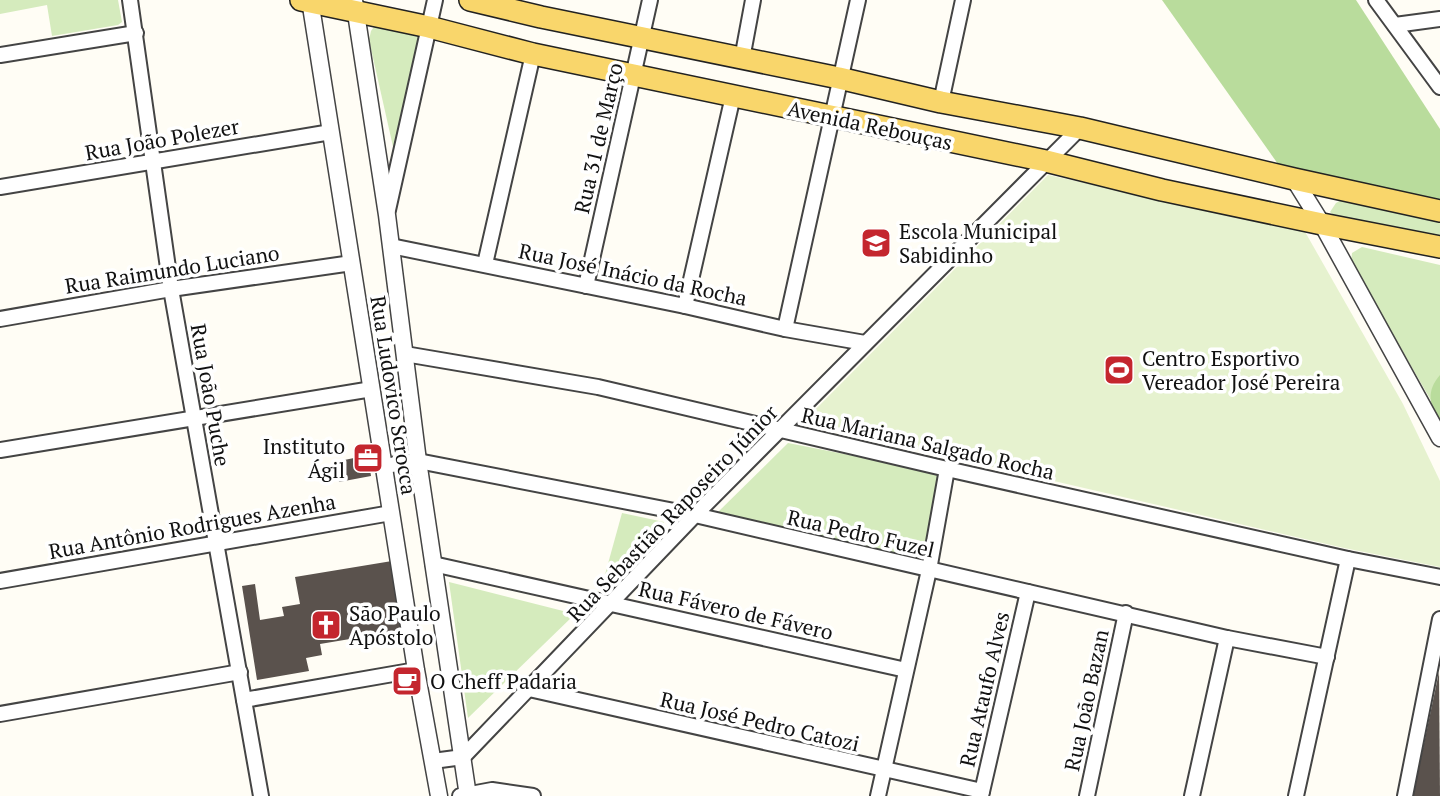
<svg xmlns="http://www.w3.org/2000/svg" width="1440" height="796" font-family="'PT Serif',serif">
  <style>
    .green { fill: #d5ebbd }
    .forest { fill: #b9dc9c }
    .pitch { fill: #e6f2cf }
    .building { fill: #5a524d }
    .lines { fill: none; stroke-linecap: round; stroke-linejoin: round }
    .minor-casing { stroke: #444; stroke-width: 18 }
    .tertiary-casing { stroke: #444; stroke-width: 19 }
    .primary-casing { stroke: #222; stroke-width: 24 }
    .minor { stroke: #fff; stroke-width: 14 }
    .tertiary { stroke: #fff; stroke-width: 16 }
    .primary { stroke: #f9d66b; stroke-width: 21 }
    .labels { text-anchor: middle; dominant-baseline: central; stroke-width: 7; stroke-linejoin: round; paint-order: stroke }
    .street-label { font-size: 21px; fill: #111; stroke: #fff }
    .poi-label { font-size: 21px; fill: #111; stroke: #fff; text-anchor: start }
  </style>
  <rect width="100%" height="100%" fill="#fffdf5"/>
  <g class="green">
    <polygon points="0,0 118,0 122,22 118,25 52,36 47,5 0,14"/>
    <polygon points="376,24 423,36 396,160 369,40 371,31"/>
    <polygon points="1343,199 1440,220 1440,241 1338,219 1330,212 1336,203"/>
    <polygon points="1362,247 1440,265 1440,416 1351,262 1352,253"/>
    <polygon points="788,443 941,473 929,560 714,516"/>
    <polygon points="622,513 664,522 639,563 601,589"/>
    <polygon points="449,582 575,614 468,718"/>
  </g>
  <g class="forest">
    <polygon points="1162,0 1356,0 1440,129 1440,208 1285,174"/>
    <path d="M1440,375V422C1429,405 1426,391 1440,375Z"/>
  </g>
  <polygon class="pitch" points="1048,175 1304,230 1403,404 1440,481 1440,567 1344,548 802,423"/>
  <g class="building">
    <polygon points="368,455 371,476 339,482 335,462"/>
    <polygon points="392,561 404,630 320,644 322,655 306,658 309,671 257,680 242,586 255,584 260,620 284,616 282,607 300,604 295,577"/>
    <polygon points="1439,672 1440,796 1413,796"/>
  </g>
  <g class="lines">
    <g class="minor-casing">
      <g id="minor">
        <polyline points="130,0 171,289 261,796"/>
        <polyline points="1376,0 1440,87"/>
        <polyline points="1395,25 1440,19"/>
        <polyline points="0,55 136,33"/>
        <polyline points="742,59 753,0"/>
        <polyline points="941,102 963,0"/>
        <polyline points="0,187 331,132"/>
        <polyline points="388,210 435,0"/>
        <polyline points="391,246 685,306 785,329 865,343"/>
        <polyline points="485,264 533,54"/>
        <polyline points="586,286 650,0"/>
        <polyline points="685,306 733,96"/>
        <polyline points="0,319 171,289 352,263"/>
        <polyline points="785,329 858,0"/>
        <polyline points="405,354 598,387 947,469 1348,559 1440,577"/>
        <polyline points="0,450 372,389"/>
        <polyline points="384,466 418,461 695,515 1227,638 1327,657"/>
        <polyline points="433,564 906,670"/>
        <polyline points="0,581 391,513"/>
        <polyline points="529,689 982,791"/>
        <polyline points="244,700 416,670"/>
        <polyline points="0,714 240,672"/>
        <polyline points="433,761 463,757 695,515 1080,128"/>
        <polyline points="460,796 492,790 533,796"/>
        <polyline points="878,796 929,570 947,469"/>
        <polyline points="981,796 1028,592"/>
        <polyline points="1087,796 1126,613"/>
        <polyline points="1192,796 1227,638"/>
        <polyline points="1296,796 1348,559"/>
        <polyline points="1405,796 1440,619"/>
      </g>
    </g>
    <g class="tertiary-casing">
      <g id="tertiary">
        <polyline points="310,0 416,670 439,796"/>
        <polyline points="354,0 387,215 418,461 468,796"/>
        <polyline points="1294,179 1322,224 1440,438"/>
      </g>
    </g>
    <g class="primary-casing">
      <g id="primary">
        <polyline points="301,0 429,27 533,54 1046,161 1162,190 1322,224 1440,247"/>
        <polyline points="470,0 541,17 839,78 941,102 1080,128 1294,179 1440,211"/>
      </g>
    </g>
    <use href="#minor" class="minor"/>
    <use href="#tertiary" class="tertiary"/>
    <use href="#primary" class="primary"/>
  </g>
  <defs>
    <g id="school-square" transform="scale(1.575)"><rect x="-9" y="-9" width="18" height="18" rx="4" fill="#c4262e" stroke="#fff"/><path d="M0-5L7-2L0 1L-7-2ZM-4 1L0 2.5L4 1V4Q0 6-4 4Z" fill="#fff"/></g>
    <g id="stadium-square" transform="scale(1.575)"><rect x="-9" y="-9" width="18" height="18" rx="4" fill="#c4262e" stroke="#fff"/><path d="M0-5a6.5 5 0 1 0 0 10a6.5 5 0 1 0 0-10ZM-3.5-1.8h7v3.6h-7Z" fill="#fff"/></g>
    <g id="office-square" transform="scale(1.575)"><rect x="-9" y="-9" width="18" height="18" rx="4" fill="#c4262e" stroke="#fff"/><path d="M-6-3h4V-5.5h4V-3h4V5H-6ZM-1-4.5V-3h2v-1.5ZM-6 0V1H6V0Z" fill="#fff"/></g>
    <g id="church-square" transform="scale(1.575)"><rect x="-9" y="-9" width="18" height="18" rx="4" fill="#c4262e" stroke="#fff"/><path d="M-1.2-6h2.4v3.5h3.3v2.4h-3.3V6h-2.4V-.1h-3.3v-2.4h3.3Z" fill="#fff"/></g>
    <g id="cafe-square" transform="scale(1.575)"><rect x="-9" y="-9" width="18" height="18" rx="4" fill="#c4262e" stroke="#fff"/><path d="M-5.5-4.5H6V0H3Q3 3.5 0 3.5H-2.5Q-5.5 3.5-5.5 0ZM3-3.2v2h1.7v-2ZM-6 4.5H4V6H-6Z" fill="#fff"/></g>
  </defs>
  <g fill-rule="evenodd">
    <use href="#school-square" x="876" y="243"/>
    <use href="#stadium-square" x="1119" y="370"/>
    <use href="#office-square" x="368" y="458"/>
    <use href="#church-square" x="326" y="625"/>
    <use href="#cafe-square" x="407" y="681"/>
  </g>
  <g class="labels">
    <g class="street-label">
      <text transform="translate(870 125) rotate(12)">Avenida Rebouças</text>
      <text transform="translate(598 138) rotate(-77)">Rua 31 de Março</text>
      <text transform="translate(162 139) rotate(-10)">Rua João Polezer</text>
      <text transform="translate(172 269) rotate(-9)">Rua Raimundo Luciano</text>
      <text transform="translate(633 274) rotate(12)">Rua José Inácio da Rocha</text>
      <text transform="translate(211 395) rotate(80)">Rua João Puche</text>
      <text transform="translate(394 395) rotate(81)">Rua Ludovico Scrocca</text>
      <text transform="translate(928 443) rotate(13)">Rua Mariana Salgado Rocha</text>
      <text transform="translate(672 513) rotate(-46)">Rua Sebastião Raposeiro Júnior</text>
      <text transform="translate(192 526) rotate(-10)">Rua Antônio Rodrigues Azenha</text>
      <text transform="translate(861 533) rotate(13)">Rua Pedro Fuzel</text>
      <text transform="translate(736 610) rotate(13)">Rua Fávero de Fávero</text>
      <text transform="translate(984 689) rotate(-77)">Rua Ataufo Alves</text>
      <text transform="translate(1086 700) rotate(-78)">Rua João Bazan</text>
      <text transform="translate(760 721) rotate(13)">Rua José Pedro Catozi</text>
    </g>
    <g class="poi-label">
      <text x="899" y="231">Escola Municipal<tspan x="899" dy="24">Sabidinho</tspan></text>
      <text x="1142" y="358">Centro Esportivo<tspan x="1142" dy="24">Vereador José Pereira</tspan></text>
      <text x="345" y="446" text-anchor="end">Instituto<tspan x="345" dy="24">Ágil</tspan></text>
      <text x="349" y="613">São Paulo<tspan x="349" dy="24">Apóstolo</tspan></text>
      <text x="430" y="681">O Cheff Padaria</text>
    </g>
  </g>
</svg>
